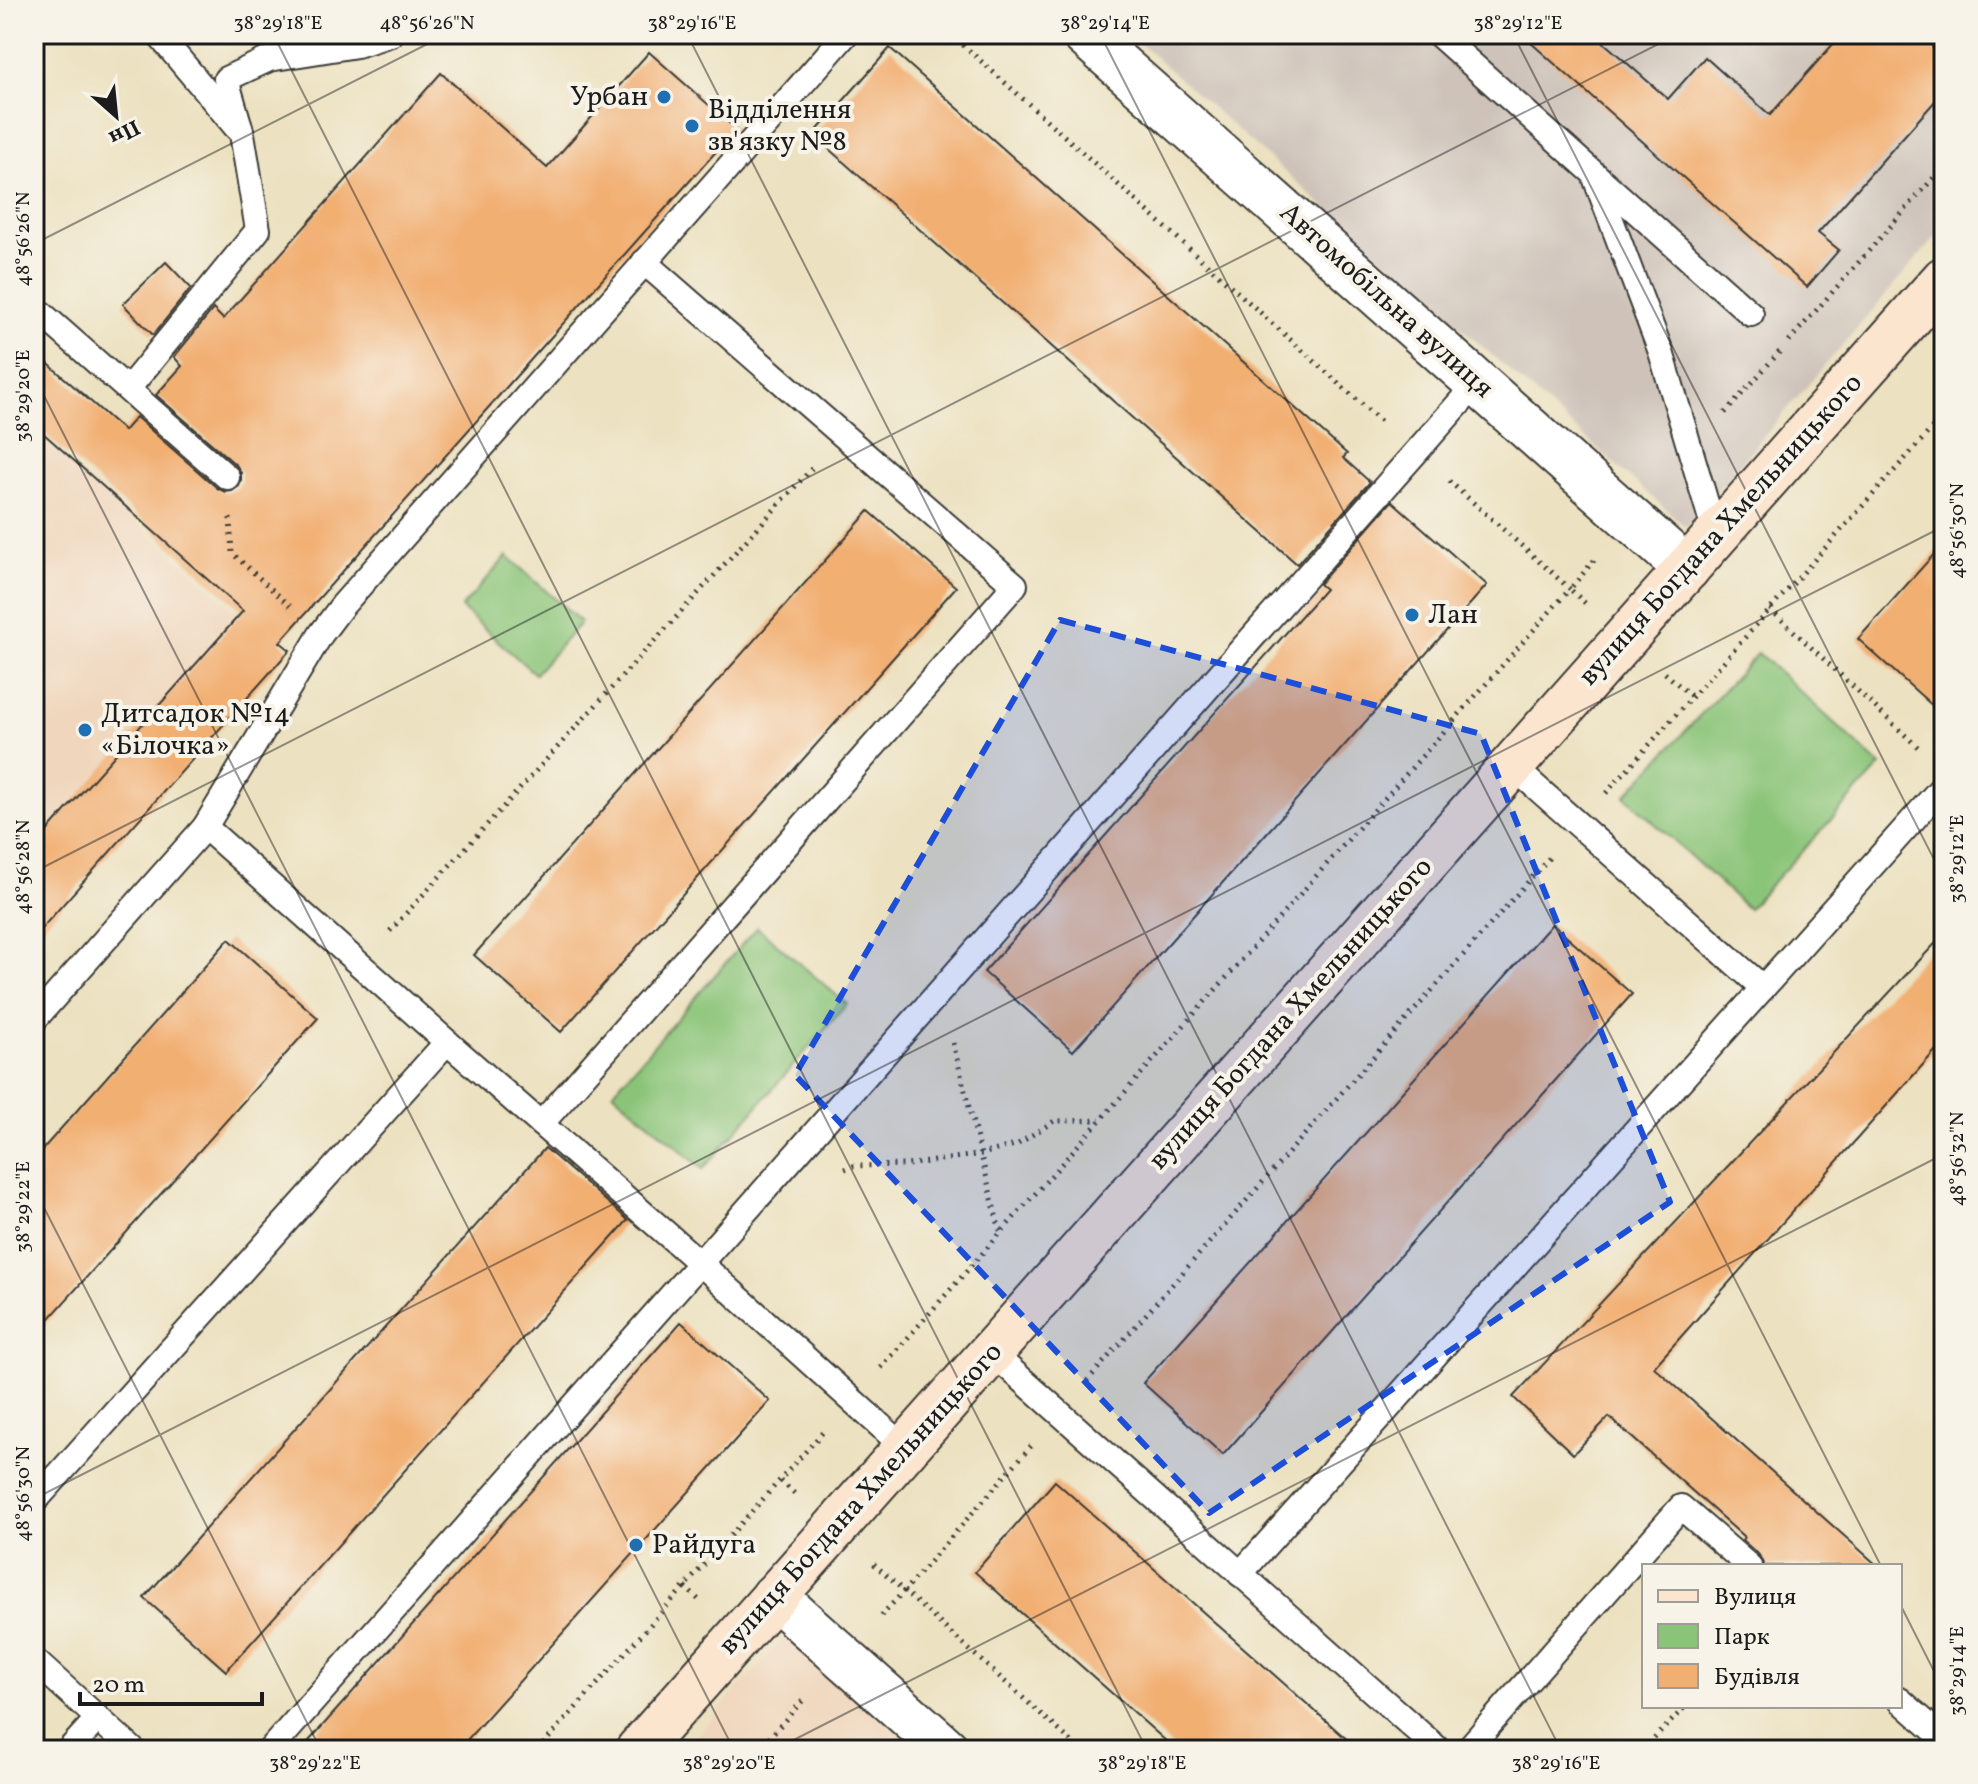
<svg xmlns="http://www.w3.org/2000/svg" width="1978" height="1784" font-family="Vollkorn,serif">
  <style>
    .built { fill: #f0d6bc }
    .industrial { fill: #cec2b9 }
    .green { fill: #8ac478; stroke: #53704a; stroke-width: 2 }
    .building { fill: #f2af72 }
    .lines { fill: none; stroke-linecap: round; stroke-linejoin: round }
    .lane-casing { stroke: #3b3a35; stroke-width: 28 }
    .street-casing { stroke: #3b3a35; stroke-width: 48 }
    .secondary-casing { stroke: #3b3a35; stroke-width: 48 }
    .path { stroke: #3b3a35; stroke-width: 5; stroke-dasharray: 2 6; stroke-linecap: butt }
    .lane { stroke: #fff; stroke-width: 24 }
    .street { stroke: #fff; stroke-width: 44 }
    .secondary { stroke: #fce5cf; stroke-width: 44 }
    .marked { fill: #1d4ed8; fill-opacity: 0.2; stroke: #1d4ed8; stroke-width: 6; stroke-dasharray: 16 10; stroke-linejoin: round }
    .ticks { fill: none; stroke: #1c1c1c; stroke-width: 2; stroke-opacity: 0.45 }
    .poi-dot { fill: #1f6fb2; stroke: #f7f3e8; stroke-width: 3 }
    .labels { text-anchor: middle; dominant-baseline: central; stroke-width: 8; stroke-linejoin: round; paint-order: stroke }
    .poi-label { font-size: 28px; fill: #1c1c1c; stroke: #f7f3e8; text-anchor: start }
    .street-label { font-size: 28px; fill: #1c1c1c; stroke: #f7f3e8 }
    .neatline { fill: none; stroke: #1c1c1c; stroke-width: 3 }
    .ticks-label { font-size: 20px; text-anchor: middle; fill: #1c1c1c }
  </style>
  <rect width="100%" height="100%" fill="#f7f3e8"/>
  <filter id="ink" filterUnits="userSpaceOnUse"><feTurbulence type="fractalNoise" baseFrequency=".0125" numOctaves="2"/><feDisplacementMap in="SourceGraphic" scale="16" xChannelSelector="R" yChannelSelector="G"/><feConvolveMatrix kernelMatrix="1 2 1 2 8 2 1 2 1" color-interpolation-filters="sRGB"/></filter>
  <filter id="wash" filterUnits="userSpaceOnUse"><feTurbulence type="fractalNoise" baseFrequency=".006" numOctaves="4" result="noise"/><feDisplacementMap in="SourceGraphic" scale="32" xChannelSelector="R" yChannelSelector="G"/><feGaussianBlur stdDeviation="1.8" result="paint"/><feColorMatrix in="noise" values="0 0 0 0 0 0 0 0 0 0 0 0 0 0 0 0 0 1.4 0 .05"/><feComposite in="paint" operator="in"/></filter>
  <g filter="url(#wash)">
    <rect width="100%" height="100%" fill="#ece1c0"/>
    <g class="built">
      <polygon points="34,432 240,615 34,845"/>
      <polygon points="788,1633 920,1750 684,1750"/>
    </g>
    <polygon class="industrial" points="1129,34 1944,34 1944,227 1686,527"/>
    <g class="green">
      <polygon points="507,556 581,622 535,674 461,608"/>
      <polygon points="1758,653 1881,766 1748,909 1625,796"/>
      <polygon points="757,927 847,1004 703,1169 613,1092"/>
    </g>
    <g id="blocks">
      <g class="building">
        <polygon points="1521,34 1594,34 1668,99 1705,57 1770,115 1842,34 1944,34 1944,91 1818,233 1839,250 1807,287"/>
        <polygon points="890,48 1347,454 1343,458 1370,482 1297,564 813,135"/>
        <polygon points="649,52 736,129 280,642 290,650 34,937 34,846 243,611 34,425 34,351 124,431 136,417 217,488 225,492 232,491 239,486 241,481 241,473 237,466 156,395 182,366 174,357 213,309 223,319 441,73 547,168"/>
        <polygon points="166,262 191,288 153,335 123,304"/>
        <polygon points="1392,501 1487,585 1073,1051 984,972 1325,589 1319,584"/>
        <polygon points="869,511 956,587 561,1032 474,955"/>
        <polygon points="1944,543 1944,716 1858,639"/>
        <polygon points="1552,924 1632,994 1223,1455 1143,1383"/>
        <polygon points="1944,934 1944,1041 1654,1367 1878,1566 1764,1566 1759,1555 1742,1540 1744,1537 1609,1417 1573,1454 1513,1397"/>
        <polygon points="229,939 318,1018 34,1336 34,1159"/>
        <polygon points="545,1148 628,1220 226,1671 144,1598"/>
        <polygon points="681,1322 770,1401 458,1750 301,1750"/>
        <polygon points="1055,1481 1263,1665 1359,1750 1176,1750 975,1572"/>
      </g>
    </g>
  </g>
  <g filter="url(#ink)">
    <use href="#blocks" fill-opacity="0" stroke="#3b3a35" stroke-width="2"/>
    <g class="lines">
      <g class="lane-casing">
        <g id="lane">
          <polyline points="158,34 236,127"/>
          <polyline points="1438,34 1751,314"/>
          <polyline points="1596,180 1661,352 1716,536"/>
          <polyline points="34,307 227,477"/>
          <polyline points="128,389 258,230 242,134 226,79 269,59 357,45 391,34"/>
          <polyline points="1512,766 1763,988"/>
          <polyline points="205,827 321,634 342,606 846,34"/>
          <polyline points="34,1020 205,827 447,1042"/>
          <polyline points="541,1124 1015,585 644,262"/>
          <polyline points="991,1352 1439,1750"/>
          <polyline points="34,1502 447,1042 700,1263 905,1448"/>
          <polyline points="1240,1574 1944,785"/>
          <polyline points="34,1660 133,1750"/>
          <polyline points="1900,1700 1944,1739"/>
          <polyline points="69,1750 98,1718"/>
          <polyline points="270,1750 1477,383"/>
          <polyline points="1467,1750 1681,1507 1749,1566"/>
        </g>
      </g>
      <g class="street-casing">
        <g id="street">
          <polyline points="1084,34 1687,569"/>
          <polyline points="774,1596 947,1750"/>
        </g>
      </g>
      <g class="secondary-casing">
        <polyline id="secondary" points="638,1750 1944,279"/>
      </g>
      <g class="path">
        <polyline points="951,34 1384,424"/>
        <polyline points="1789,341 1944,166"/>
        <polyline points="1725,413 1782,349"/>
        <polyline points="230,518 232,553 290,606"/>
        <polyline points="1585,603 1570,589 1596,558"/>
        <polyline points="1770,609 1920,749"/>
        <polyline points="1665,673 1691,696"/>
        <polyline points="34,702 37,704 34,707"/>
        <polyline points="1606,793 1944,415"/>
        <polyline points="390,931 814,466"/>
        <polyline points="953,1043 1000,1231"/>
        <polyline points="845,1169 853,1166 907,1165 982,1154 1018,1144 1054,1121 1100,1120"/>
        <polyline points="881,1368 1570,589 1449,481"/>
        <polyline points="1087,1381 1549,858"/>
        <polyline points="1031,1446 904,1591 1081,1750"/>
        <polyline points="781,1481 795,1494"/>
        <polyline points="874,1564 904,1591 878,1619"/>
        <polyline points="685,1587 700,1601"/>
        <polyline points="538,1750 823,1432"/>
        <polyline points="758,1750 805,1698"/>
        <polyline points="1643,1750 1686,1706"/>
      </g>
      <use href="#lane" class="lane"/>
      <use href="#street" class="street"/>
      <use href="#secondary" class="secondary"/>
    </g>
  </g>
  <path class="marked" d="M1060,620L1481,734L1670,1202L1209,1513L795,1075Z"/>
  <path class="ticks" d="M273,34L1147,1750M687,34L1561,1750M1100,34L1881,1566M1513,34L1944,879M1927,34L1944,68M34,244L447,34M34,376L734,1750M34,872L1678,34M34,1188L321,1750M34,1499L1944,526M1900,1604L1944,1691M774,1750L1944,1154"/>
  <g class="poi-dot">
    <circle cx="664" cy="97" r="8"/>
    <circle cx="692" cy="126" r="8"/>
    <circle cx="1412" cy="615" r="8"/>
    <circle cx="85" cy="730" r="8"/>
    <circle cx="636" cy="1545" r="8"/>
  </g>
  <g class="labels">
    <g class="poi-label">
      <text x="648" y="97" text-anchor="end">Урбан</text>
      <text x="708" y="110">Відділення<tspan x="708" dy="32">зв'язку №8</tspan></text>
      <text x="1428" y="615">Лан</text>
      <text x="101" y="714">Дитсадок №14<tspan x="101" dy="32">«Білочка»</tspan></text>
      <text x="652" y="1545">Райдуга</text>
    </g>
    <g class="street-label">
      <text transform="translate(1386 301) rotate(42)">Автомобільна вулиця</text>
      <text transform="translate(1721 530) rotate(-48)">вулиця Богдана Хмельницького</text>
      <text transform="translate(1291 1014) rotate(-48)">вулиця Богдана Хмельницького</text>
      <text transform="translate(861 1499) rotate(-48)">вулиця Богдана Хмельницького</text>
    </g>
  </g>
  <rect width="1978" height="1784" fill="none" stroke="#f7f3e8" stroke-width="88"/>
  <rect x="1642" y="1564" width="260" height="144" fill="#f7f3e8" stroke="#9f9d96" stroke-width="2"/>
  <rect x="1658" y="1590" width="40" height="12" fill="#fce5cf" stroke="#9f9d96" stroke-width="2"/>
  <text x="1714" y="1604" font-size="24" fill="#1c1c1c">Вулиця</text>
  <rect x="1658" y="1624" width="40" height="24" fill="#8ac478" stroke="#9f9d96" stroke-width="2"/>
  <text x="1714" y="1644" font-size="24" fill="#1c1c1c">Парк</text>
  <rect x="1658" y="1664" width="40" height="24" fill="#f2af72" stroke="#9f9d96" stroke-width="2"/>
  <text x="1714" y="1684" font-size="24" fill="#1c1c1c">Будівля</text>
  <g transform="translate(116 116) rotate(153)" stroke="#f7f3e8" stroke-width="6" paint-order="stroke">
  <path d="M0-6L14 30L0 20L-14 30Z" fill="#1c1c1c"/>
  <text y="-12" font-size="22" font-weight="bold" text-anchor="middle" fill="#1c1c1c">Пн</text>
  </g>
  <path d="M80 1692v12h182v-12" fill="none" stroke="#1c1c1c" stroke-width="4"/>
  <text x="92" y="1692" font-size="24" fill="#1c1c1c" stroke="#f7f3e8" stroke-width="6" paint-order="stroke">20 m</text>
  <rect x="44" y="44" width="1890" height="1696" class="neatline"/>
  <g class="ticks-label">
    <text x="278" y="29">38°29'18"E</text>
    <text x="427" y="29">48°56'26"N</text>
    <text x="692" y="29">38°29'16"E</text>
    <text x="1105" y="29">38°29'14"E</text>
    <text x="1518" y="29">38°29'12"E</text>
    <text transform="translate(22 239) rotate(-90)" y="7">48°56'26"N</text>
    <text transform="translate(22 396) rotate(-90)" y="7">38°29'20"E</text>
    <text transform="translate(1956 531) rotate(-90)" y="7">48°56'30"N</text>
    <text transform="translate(1956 859) rotate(-90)" y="7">38°29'12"E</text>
    <text transform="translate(22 867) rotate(-90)" y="7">48°56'28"N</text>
    <text transform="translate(1956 1159) rotate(-90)" y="7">48°56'32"N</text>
    <text transform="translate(22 1207) rotate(-90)" y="7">38°29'22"E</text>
    <text transform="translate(22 1494) rotate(-90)" y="7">48°56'30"N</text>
    <text transform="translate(1956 1671) rotate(-90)" y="7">38°29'14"E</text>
    <text x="315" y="1769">38°29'22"E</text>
    <text x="729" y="1769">38°29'20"E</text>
    <text x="1142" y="1769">38°29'18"E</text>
    <text x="1556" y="1769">38°29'16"E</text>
  </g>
</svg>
